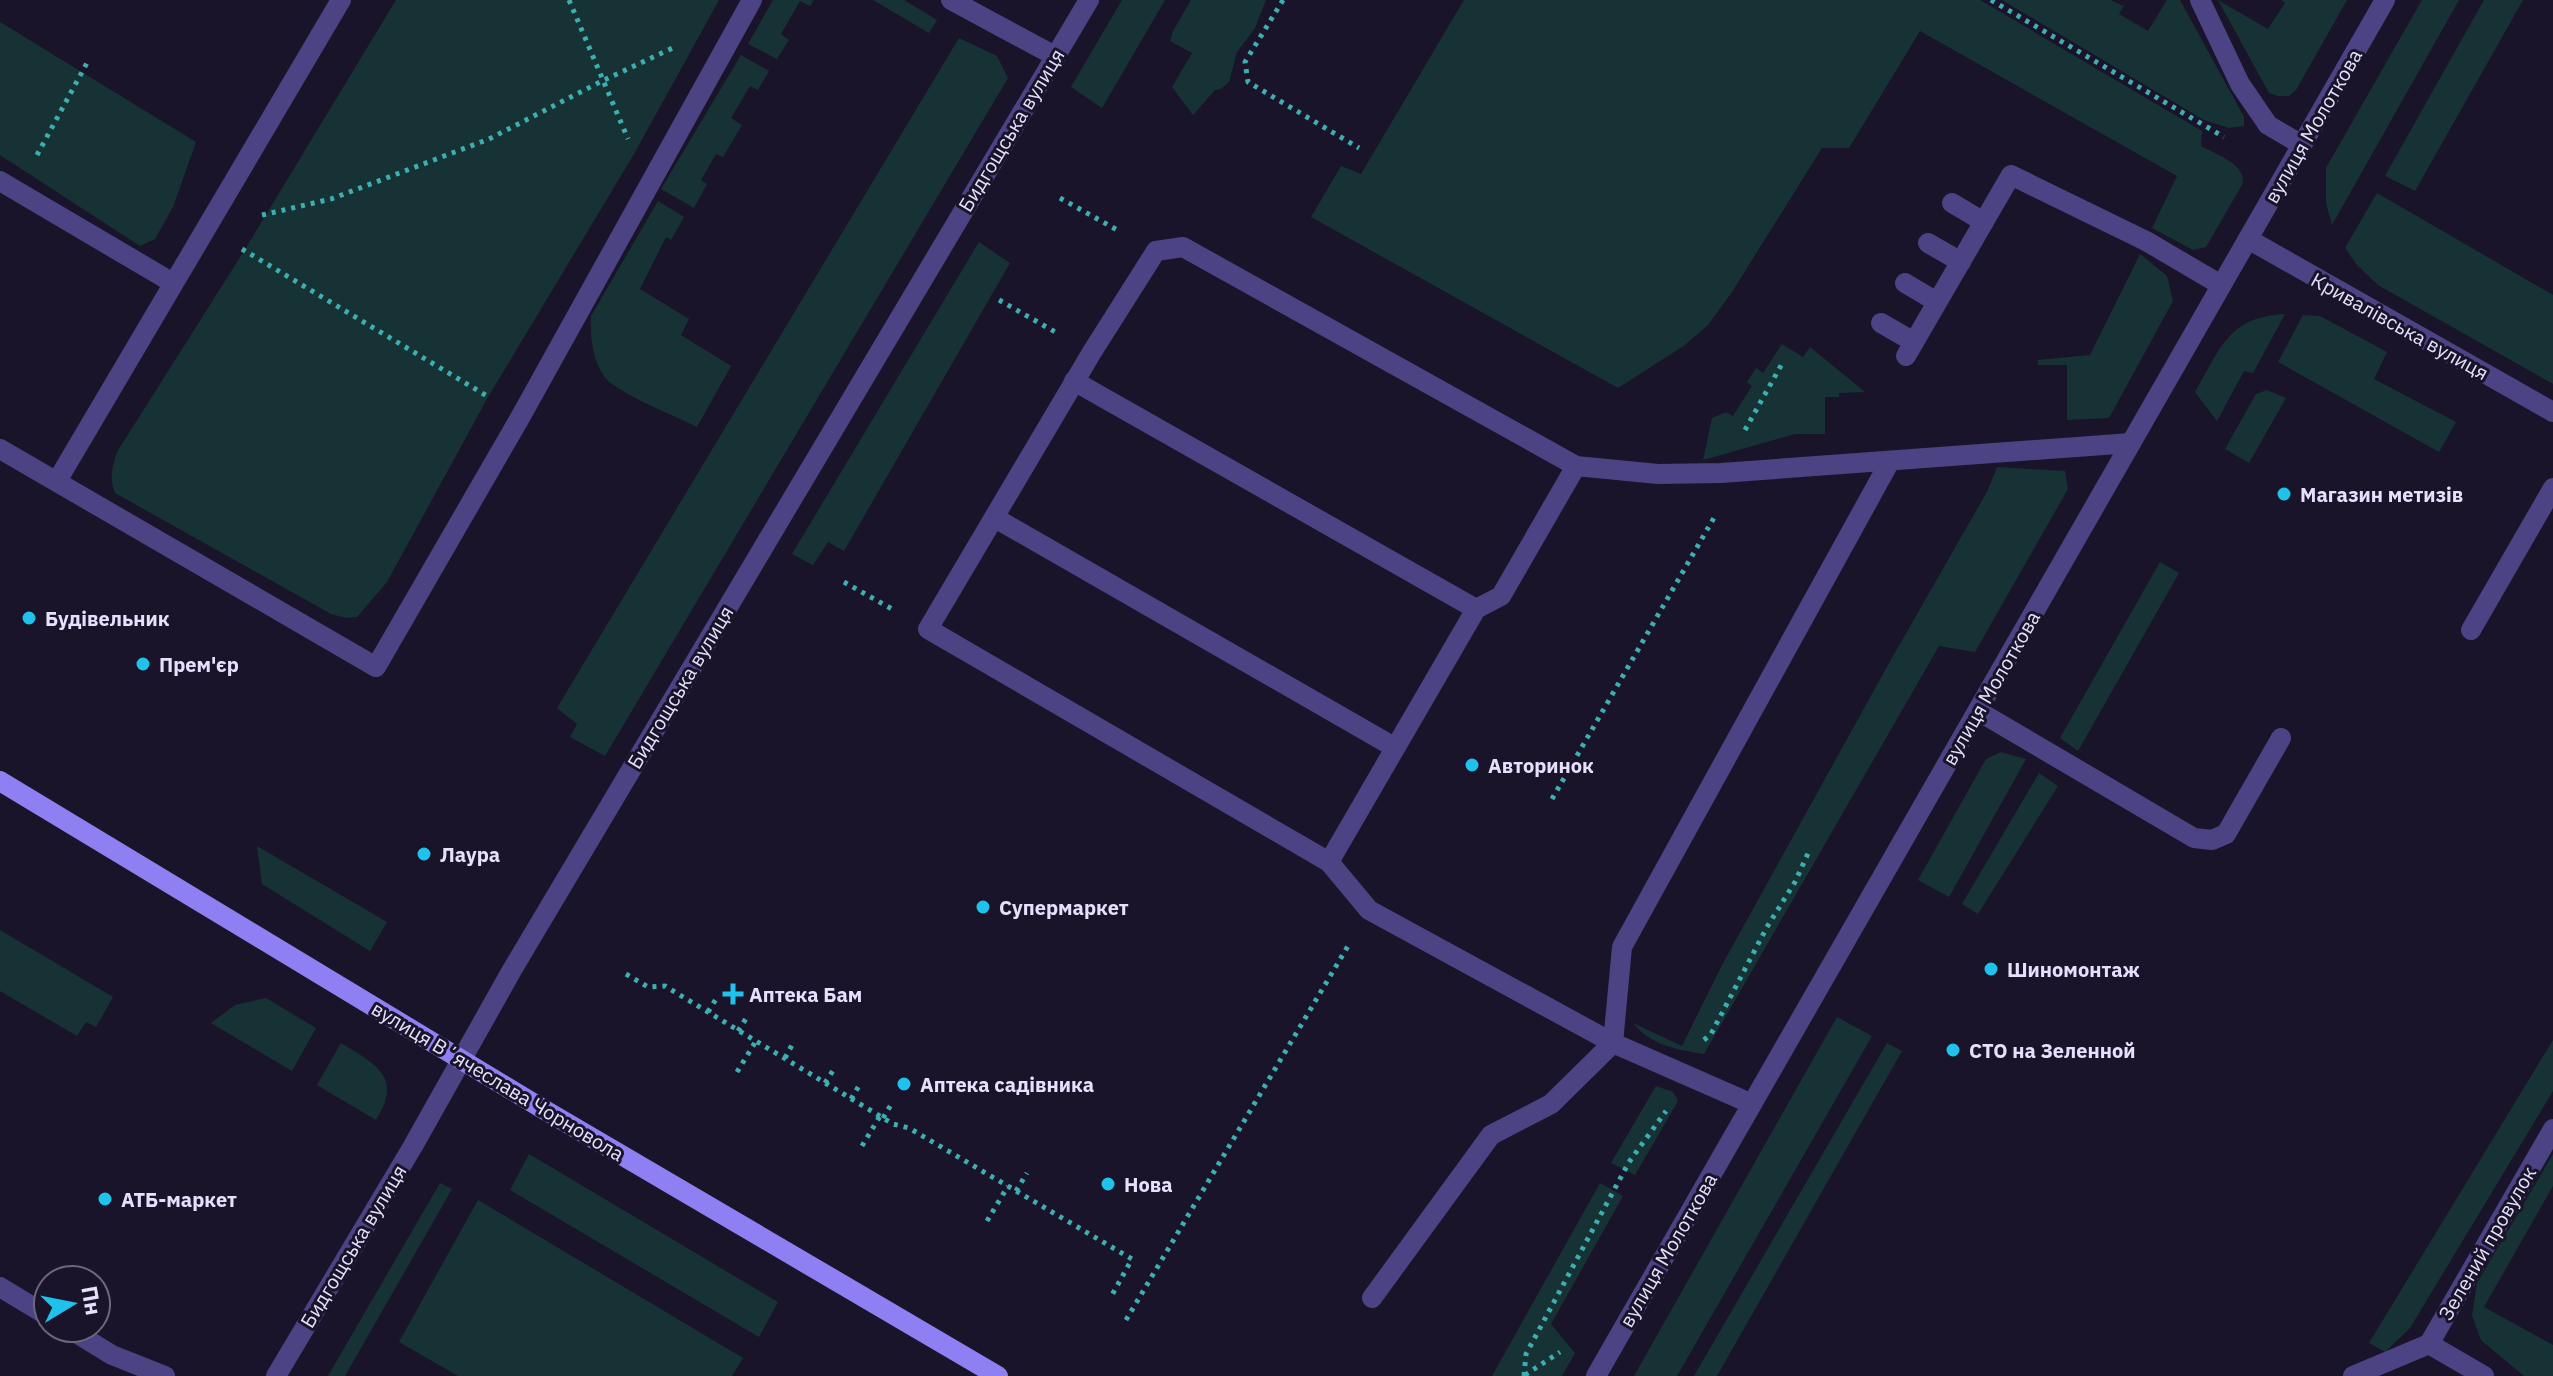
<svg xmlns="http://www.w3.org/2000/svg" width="2553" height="1376" font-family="'IBM Plex Sans',sans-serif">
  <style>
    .green { fill: #173234 }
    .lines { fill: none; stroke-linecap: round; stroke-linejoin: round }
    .path { stroke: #3dafb3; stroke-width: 5; stroke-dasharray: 4 6; stroke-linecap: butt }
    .lane { stroke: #4c4384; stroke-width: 20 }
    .street { stroke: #4c4384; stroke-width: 20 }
    .secondary { stroke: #8e80f3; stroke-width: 20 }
    .poi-dot { fill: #1ec2ea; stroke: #1a142a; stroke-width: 3 }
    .labels { text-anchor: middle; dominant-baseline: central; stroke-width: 6; stroke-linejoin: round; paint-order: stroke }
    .street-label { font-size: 20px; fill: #e6e0fc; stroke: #1a142a }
    .poi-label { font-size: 20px; font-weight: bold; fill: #e6e0fc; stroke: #1a142a; text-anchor: start }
  </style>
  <rect width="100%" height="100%" fill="#1a142a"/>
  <g class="green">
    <path d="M396,0H719L634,154L488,397L387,582L357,617L346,618L331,614L115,493C109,478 112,467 117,452L244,251Z"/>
    <polygon points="773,0 814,0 810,6 800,1 781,34 789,40 777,59 748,44"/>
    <polygon points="873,0 904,0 937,20 929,33"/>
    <polygon points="1122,0 1165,0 1102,108 1071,87"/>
    <polygon points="1191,0 1266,0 1255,28 1237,52 1229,82 1221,89 1215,90 1193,115 1172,87 1192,53 1170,41 1173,31"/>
    <path d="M1464,0H1980L2202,131L2201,146C2216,155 2245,163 2243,183L2206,247L2193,250L2152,228L2177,176L1920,31L1849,148H1822L1732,292L1708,325L1685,345L1618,388L1311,217L1341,166L1361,174Z"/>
    <polygon points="2002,0 2111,0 2123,6 2127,0 2119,14 2148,31 2167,0 2180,0 2244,117 2244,126 2229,128 2204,120"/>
    <polygon points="2218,0 2268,29 2285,3 2281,0 2347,0 2296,90 2289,96 2278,96 2269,93"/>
    <polygon points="2422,0 2459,0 2332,225 2326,203 2326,168"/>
    <polygon points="2484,0 2523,0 2415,191 2385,176"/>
    <polygon points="0,22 196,142 173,207 155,239 140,246 0,155"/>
    <polygon points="959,38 997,56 1008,78 605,756 570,737 577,724 557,708"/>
    <polygon points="741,55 769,71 758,90 750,86 731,118 742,125 723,157 716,154 701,180 707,184 694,208 661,189"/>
    <polygon points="2377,193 2553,295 2553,384 2378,285 2357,265 2345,248"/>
    <path d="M658,201L684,217L671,240L666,237L640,289L689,319L681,335L731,366L697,427C678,417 614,392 604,376C592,358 590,336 591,316Z"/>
    <polygon points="979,242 1010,263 844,551 828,542 813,565 792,554"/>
    <polygon points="2140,254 2167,276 2173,301 2109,418 2067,420 2067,365 2038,365 2038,360 2090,355"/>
    <path d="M2285,314L2253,373L2244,371L2217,421L2195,392C2221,348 2228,317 2285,314Z"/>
    <polygon points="2303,315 2320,316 2387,352 2374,379 2456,422 2439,452 2278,362"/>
    <polygon points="1782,344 1803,357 1810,347 1865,392 1839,393 1839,397 1825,397 1825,434 1795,434 1703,460 1712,418 1726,412 1733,416 1752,386 1747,382 1756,368 1763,373"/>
    <polygon points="2267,390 2286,398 2249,463 2225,449 2256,394"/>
    <path d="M1997,467L2065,471L2068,489L1975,652L1939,646L1704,1054C1678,1050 1650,1045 1633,1023L1682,1046L1722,965L1888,665L1988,490Z"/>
    <polygon points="2160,562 2179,573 2078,751 2060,738"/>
    <polygon points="2001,752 2026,759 1949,897 1918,880 1986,759"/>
    <polygon points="2039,773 2058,786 1978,914 1962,904"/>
    <polygon points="257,846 387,922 370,951 262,884"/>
    <polygon points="0,930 113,997 96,1027 86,1022 77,1036 0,991"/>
    <polygon points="266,998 316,1028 292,1071 211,1023 235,1005"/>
    <polygon points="1837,1017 1872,1036 1677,1376 1634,1376"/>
    <polygon points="2553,1040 2553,1091 2410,1328 2385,1352 2369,1343"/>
    <path d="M341,1043C375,1064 404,1077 376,1120L317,1085Z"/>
    <polygon points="1887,1043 1902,1051 1717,1376 1694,1376"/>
    <polygon points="1656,1086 1673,1092 1678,1101 1635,1175 1611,1163"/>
    <polygon points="529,1154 778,1302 759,1337 510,1190"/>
    <polygon points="2553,1154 2553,1186 2484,1307 2553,1345 2553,1376 2524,1376 2481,1340 2472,1315 2477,1283"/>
    <polygon points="440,1183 452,1189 345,1376 328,1376"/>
    <polygon points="1600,1183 1623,1196 1551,1324 1575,1353 1562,1376 1492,1376"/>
    <polygon points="478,1200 743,1358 732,1376 458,1376 399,1342"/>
  </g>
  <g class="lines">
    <g class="path">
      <polyline points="569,0 628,139"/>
      <polyline points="1283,0 1245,62 1248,82 1359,148"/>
      <polyline points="1991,0 2224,137"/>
      <polyline points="37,155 88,61"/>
      <polyline points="1060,198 1119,231"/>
      <polyline points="262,215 331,199 489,139 602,81 677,46"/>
      <polyline points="242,249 487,396"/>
      <polyline points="999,300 1057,333"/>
      <polyline points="1745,430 1783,362"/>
      <polyline points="844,582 892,609"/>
      <polyline points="1552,799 1715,516"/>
      <polyline points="626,974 648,987 665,986 893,1124 909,1128 1132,1259 1112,1295"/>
      <polyline points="708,1012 716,999"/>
      <polyline points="738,1031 747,1017"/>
      <polyline points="1704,1040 1711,1034 1767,927 1795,882 1810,849"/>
      <polyline points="785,1058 792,1045"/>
      <polyline points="737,1072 756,1041"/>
      <polyline points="825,1083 834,1069"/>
      <polyline points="851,1099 860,1084"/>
      <polyline points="883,1118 892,1103"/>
      <polyline points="862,1146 880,1116"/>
      <polyline points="1016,1191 1027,1173"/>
      <polyline points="987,1221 1008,1186"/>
      <polyline points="1126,1320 1348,946"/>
      <polyline points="1525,1375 1560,1352"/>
      <polyline points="1524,1376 1526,1354 1629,1162 1666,1111"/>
    </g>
    <g class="lane">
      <polyline points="951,0 1055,56"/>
      <polyline points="2200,0 2240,84 2268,125 2302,145"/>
      <polyline points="0,181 173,283"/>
      <polyline points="1952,203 1984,222"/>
      <polyline points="1928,243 1961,262"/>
      <polyline points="1905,283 1937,302"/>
      <polyline points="1881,323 1914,342"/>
      <polyline points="1906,356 2011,175 2146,241 2221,285"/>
      <polyline points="1074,381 1476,609"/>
      <polyline points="0,449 376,667 521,416 752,0"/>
      <polyline points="57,481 341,0"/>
      <polyline points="995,518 1394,747"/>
      <polyline points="2471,630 2553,488"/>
      <polyline points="1978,711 2194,838 2212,840 2226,834 2281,738"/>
      <polyline points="1329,862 1476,609 1501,596 1576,466"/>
      <polyline points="1752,1104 1613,1043 1369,910 1329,862 928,629 1092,352 1156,251 1183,247 1576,466 1658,474 1721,473 2131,443"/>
      <polyline points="0,1287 48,1316"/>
      <polyline points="1372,1298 1491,1135 1551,1104 1613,1043 1622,947 1889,463"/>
      <polyline points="68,1328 112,1355 165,1376"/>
      <polyline points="2353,1376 2429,1344"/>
    </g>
    <g class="street">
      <polyline points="2248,239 2553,412"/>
      <polyline points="276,1376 413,1146 512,970 1089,0"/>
      <polyline points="1596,1376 2385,0"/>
      <polyline points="2484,1376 2429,1344 2553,1129"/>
    </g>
    <polyline class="secondary" points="0,781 543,1109 998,1376"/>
  </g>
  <g class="poi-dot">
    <circle cx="2284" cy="494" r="8"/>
    <circle cx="29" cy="618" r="8"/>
    <circle cx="143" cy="664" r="8"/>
    <circle cx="1472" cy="765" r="8"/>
    <circle cx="424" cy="854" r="8"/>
    <circle cx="983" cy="907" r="8"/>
    <circle cx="1991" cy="969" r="8"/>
    <path d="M729 982h8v8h8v8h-8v8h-8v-8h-8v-8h8z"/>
    <circle cx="1953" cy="1050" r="8"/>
    <circle cx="904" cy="1084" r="8"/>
    <circle cx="1108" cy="1184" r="8"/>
    <circle cx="105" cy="1199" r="8"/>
  </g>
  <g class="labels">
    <g class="street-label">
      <text transform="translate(2313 126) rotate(-60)">вулиця Молоткова</text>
      <text transform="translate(1011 130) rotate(-59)">Бидгощська вулиця</text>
      <text transform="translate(2400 326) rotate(29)">Кривалівська вулиця</text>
      <text transform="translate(680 687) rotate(-59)">Бидгощська вулиця</text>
      <text transform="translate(1991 688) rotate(-60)">вулиця Молоткова</text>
      <text transform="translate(498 1081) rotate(31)">вулиця Вʼячеслава Чорновола</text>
      <text transform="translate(2487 1243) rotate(-60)">Зелений провулок</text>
      <text transform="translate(353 1246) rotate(-59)">Бидгощська вулиця</text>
      <text transform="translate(1668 1250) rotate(-60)">вулиця Молоткова</text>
    </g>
    <g class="poi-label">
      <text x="2300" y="494">Магазин метизів</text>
      <text x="45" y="618">Будівельник</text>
      <text x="159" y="664">Прем'єр</text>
      <text x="1488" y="765">Авторинок</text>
      <text x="440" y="854">Лаура</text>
      <text x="999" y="907">Супермаркет</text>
      <text x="2007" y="969">Шиномонтаж</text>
      <text x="749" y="994">Аптека Бам</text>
      <text x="1969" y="1050">СТО на Зеленной</text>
      <text x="920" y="1084">Аптека садівника</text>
      <text x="1124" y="1184">Нова</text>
      <text x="121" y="1199">АТБ-маркет</text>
    </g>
  </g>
  <g transform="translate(72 1304) rotate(80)"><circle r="38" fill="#1a142a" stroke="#6c667e" stroke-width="2"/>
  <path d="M0-6L14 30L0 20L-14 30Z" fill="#1ec2ea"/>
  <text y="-12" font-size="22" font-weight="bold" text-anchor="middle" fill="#e6e0fc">Пн</text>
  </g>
</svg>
